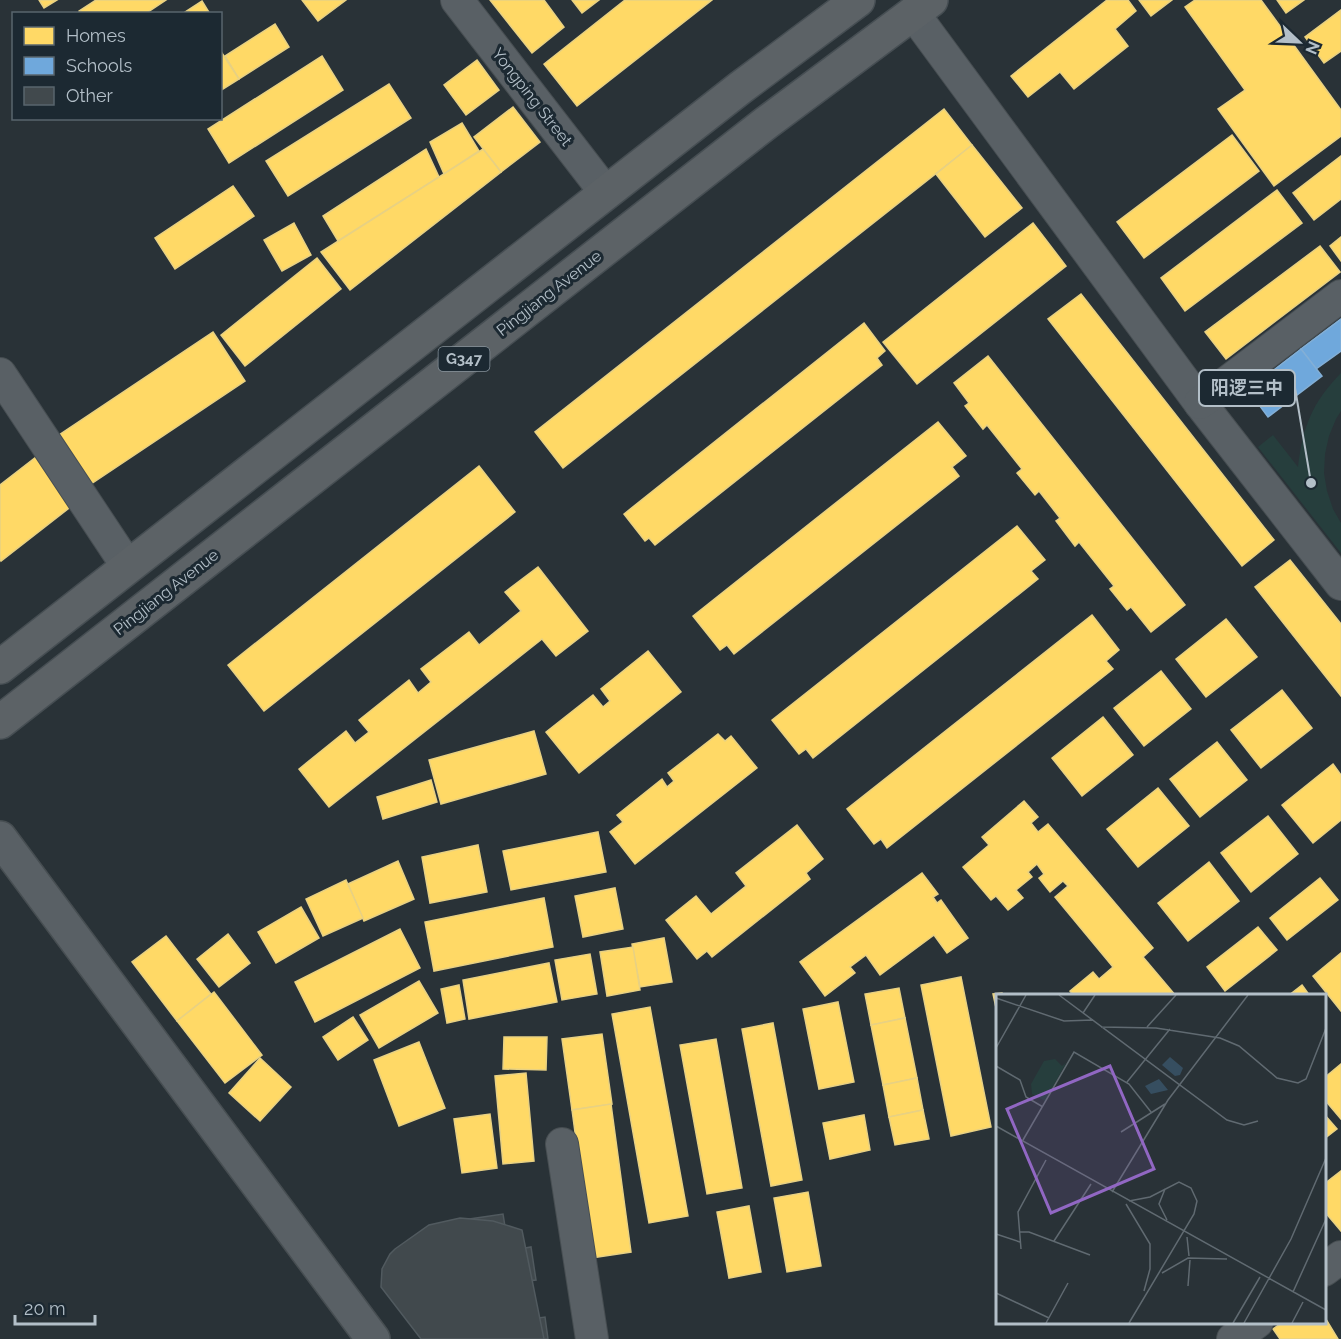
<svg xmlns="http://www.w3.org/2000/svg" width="1341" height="1339" font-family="Raleway,'Noto Sans SC',sans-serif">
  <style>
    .green { fill: #263e3d }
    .homes { fill: #ffd966; stroke: #e8d183; stroke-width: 1.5 }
    .schools { fill: #6fa8dc; stroke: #83afd6; stroke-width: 1.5 }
    .building { fill: #41494d; stroke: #515a5f; stroke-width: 1.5 }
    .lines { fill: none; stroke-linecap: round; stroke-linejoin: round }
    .minor-casing { stroke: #474e52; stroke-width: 34 }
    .tertiary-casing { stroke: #474e52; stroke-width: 36 }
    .trunk-casing { stroke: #464e53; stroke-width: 36 }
    .minor { stroke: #596065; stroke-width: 32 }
    .tertiary { stroke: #596065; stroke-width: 33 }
    .trunk { stroke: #5c6266; stroke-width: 33 }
    .labels { text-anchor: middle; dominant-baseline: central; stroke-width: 6; stroke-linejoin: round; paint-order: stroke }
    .shield { fill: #1c2932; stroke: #86929b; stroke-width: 1.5 }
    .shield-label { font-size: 15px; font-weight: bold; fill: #b3bfc8 }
    .street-label { font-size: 16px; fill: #b3bfc8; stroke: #1c2932 }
    .inset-road { fill: none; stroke: #606a71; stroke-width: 1.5 }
    .view { fill: #9167c3; fill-opacity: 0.15; stroke: #9167c3; stroke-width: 3 }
    .inset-edge { fill: none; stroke: #b3bfc8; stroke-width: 3 }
    .leader { fill: none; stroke: #b3bfc8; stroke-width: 2 }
    .callout-dot { fill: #b3bfc8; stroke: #1c2932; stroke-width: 2 }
    .callout { fill: #1c2932; stroke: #b3bfc8; stroke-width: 2 }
    .callout-label { font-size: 18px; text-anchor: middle; font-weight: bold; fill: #b3bfc8 }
  </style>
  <rect width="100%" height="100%" fill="#293237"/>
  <path class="green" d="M1341,373V411L1336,419L1329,436L1325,454L1324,473L1327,491L1333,509L1341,523V553L1258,447L1273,435L1298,467C1303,426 1312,403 1341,373Z"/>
  <g class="homes">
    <polygon points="39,0 57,0 44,8"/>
    <polygon points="96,0 166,0 145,14 80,14 79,11"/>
    <polygon points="302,0 346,0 318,21"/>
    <polygon points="490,0 544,0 564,27 532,53"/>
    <polygon points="572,0 599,0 582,13"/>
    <polygon points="625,0 712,0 577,106 544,64"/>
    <polygon points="1107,0 1128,0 1136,11 1115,29 1128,46 1074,89 1060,72 1028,97 1011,76"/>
    <polygon points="1139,0 1172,0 1151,16"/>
    <polygon points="1195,0 1261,0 1341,110 1341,136 1274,186 1218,109 1245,90 1185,7"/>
    <polygon points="1277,0 1304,0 1286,13"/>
    <polygon points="202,1 210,14 182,14"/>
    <polygon points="1341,10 1341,51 1324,63 1305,37"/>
    <polygon points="275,24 289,47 239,79 225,56"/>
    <polygon points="220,50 239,79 220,91"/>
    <polygon points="322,56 343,90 229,163 208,129"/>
    <polygon points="477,60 499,90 466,115 444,85"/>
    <polygon points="389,84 411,118 288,196 266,161"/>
    <polygon points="513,107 540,142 501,172 474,137"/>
    <polygon points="944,109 972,145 563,468 535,432"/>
    <polygon points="462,123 479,151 444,174 430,142"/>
    <polygon points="1232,135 1259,171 1144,258 1117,222"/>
    <polygon points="972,145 1022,208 985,237 936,174"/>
    <polygon points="426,149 439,177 338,241 323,216"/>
    <polygon points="483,149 501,172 350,290 321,252"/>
    <polygon points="1341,156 1341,199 1314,220 1293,193"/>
    <polygon points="233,186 254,216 175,269 155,238"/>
    <polygon points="1277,190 1302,223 1185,311 1161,278"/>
    <polygon points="294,223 311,255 282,271 264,240"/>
    <polygon points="1033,223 1066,266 917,384 883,342"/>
    <polygon points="1341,237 1341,261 1330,246"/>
    <polygon points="1320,246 1340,272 1226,359 1205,332"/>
    <polygon points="317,258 341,289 245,366 221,335"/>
    <polygon points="1081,294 1274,540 1242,566 1048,319"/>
    <polygon points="864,323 885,351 877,358 882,365 655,545 649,538 645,541 624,514"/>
    <polygon points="213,332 245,381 88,486 56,437"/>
    <polygon points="988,356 1185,605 1151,632 1131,607 1127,610 1110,589 1114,586 1079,542 1075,546 1056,521 1060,518 1039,491 1035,495 1017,473 1022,469 987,425 983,429 965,406 969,403 954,383"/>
    <polygon points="938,422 966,456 952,467 959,476 734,654 727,645 720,650 693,616"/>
    <polygon points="36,457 73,505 1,561 0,559 0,485"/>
    <polygon points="479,466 515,512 264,711 228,665"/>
    <polygon points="1017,526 1045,560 1031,571 1038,579 813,758 806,749 799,754 772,720"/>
    <polygon points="1290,560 1341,624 1341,696 1255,587"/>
    <polygon points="538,567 588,631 556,656 542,639 329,807 299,769 346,731 355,743 369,732 359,720 409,680 418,693 431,682 421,669 469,632 479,645 521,611 505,592"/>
    <polygon points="1092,615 1119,650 1106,661 1113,669 887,848 881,839 874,844 847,809"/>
    <polygon points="1226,619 1257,657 1206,697 1176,659"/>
    <polygon points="648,651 681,692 579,773 546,732 593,695 603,707 610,701 601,689"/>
    <polygon points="1161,671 1191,709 1144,746 1114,708"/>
    <polygon points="1282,690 1312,728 1261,768 1231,730"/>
    <polygon points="1103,717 1133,755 1082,796 1052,758"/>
    <polygon points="534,731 546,774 441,804 429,760"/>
    <polygon points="718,734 725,741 731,736 757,768 635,864 610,832 623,822 617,815 662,779 667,787 674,781 668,773"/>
    <polygon points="1217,742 1247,780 1200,817 1170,779"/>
    <polygon points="1333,764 1341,775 1341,820 1313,843 1282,805"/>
    <polygon points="431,780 437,802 383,819 377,797"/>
    <polygon points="1158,788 1189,826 1138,867 1107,829"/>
    <polygon points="1024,801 1038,817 1031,823 1038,832 1048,824 1153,948 1143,957 1176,996 1074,996 1070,991 1093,972 1099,979 1113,967 1055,897 1068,886 1063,881 1050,892 1039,878 1044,874 1037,864 1028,872 1032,877 1016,890 1023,898 1008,910 996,896 991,900 963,867 989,845 982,837"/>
    <polygon points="1268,816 1298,854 1251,892 1221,853"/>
    <polygon points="797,825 823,859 806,873 810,879 712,957 707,951 697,959 666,920 696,896 711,914 746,886 736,873"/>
    <polygon points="598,832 606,872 511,890 503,851"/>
    <polygon points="478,845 487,892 430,903 422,857"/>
    <polygon points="398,861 414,899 364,921 348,884"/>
    <polygon points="1209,862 1239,901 1188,941 1158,903"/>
    <polygon points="922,873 938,894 933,897 937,903 941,900 968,938 947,953 934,935 880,975 866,955 850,967 855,973 825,996 800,962"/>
    <polygon points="1320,878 1338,900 1287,940 1270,918"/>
    <polygon points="346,880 363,918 323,936 306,899"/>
    <polygon points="615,888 623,929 583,937 575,896"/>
    <polygon points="544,898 553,947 434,971 425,922"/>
    <polygon points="301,907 319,938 276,963 258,932"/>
    <polygon points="1258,927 1277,950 1225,991 1207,967"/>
    <polygon points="400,929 420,968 315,1022 295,982"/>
    <polygon points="228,934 250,963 219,987 197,959"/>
    <polygon points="166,936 211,994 177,1021 132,962"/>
    <polygon points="664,938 672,982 640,987 632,944"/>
    <polygon points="633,947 640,990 607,996 600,952"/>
    <polygon points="1341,953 1341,1011 1313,976"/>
    <polygon points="590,954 597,994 562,1000 555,960"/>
    <polygon points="549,963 557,1002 469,1019 463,980"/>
    <polygon points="961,977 991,1127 951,1136 921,985"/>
    <polygon points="419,981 438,1013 379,1048 360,1015"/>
    <polygon points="459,985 465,1019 447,1023 441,989"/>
    <polygon points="1302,985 1310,996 1288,996"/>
    <polygon points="899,988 905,1018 871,1025 865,994"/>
    <polygon points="214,992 262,1055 225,1083 177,1021"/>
    <polygon points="1002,993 1005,996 998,996 998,1017 993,994"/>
    <polygon points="838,1002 854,1082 819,1089 803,1009"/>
    <polygon points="650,1007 688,1216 649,1223 612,1014"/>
    <polygon points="353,1017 368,1040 338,1060 323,1037"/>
    <polygon points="905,1018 917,1078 883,1085 871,1025"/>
    <polygon points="773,1023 802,1180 771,1186 742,1029"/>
    <polygon points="602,1034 612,1104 572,1110 562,1039"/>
    <polygon points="504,1037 547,1037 546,1070 503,1069"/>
    <polygon points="716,1039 742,1188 707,1194 680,1045"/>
    <polygon points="419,1042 445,1108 399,1126 374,1060"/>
    <polygon points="260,1058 291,1087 260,1121 229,1093"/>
    <polygon points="1341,1064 1341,1119 1324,1099 1324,1078"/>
    <polygon points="526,1073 534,1161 503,1164 495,1076"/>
    <polygon points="917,1078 923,1110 889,1117 883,1085"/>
    <polygon points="611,1104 631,1252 592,1258 572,1110"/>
    <polygon points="923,1110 929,1139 895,1145 889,1117"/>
    <polygon points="490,1114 497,1168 462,1173 454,1119"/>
    <polygon points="1324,1114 1337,1129 1324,1139"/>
    <polygon points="864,1115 870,1150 830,1159 823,1123"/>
    <polygon points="1341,1171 1341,1231 1324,1211 1324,1184"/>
    <polygon points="808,1192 821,1266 787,1272 774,1198"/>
    <polygon points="749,1206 761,1272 729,1278 717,1212"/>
    <polygon points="1324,1316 1338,1339 1280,1339 1273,1329 1283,1322 1324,1322"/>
  </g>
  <g class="schools">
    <polygon points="1341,319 1341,351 1316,369 1301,349"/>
    <polygon points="1301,349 1322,376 1268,417 1248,390"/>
  </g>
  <g class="building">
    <polygon points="503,1214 509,1251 531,1247 536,1280 519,1282 525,1320 545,1317 548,1339 499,1339 497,1325 479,1327 474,1293 468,1294 461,1247 467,1246 463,1220"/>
    <polygon points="460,1218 493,1221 522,1230 544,1339 421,1339 381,1287 382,1269 390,1254 395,1249 429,1225"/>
  </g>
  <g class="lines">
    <g class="minor-casing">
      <g id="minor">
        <polyline points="457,0 606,193"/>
        <polyline points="913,13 1200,403 1341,584"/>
        <polyline points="0,374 128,567"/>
        <polyline points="1200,403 1341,296"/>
        <polyline points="562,1144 592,1339"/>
        <polyline points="1324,1270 1341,1257"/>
        <polyline points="1233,1339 1257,1322"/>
      </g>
    </g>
    <g class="tertiary-casing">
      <polyline id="tertiary" points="0,838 373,1339"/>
    </g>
    <g class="trunk-casing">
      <g id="trunk">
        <polyline points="0,667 740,88 858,0"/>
        <polyline points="0,722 766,123 931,0"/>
      </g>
    </g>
    <use href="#minor" class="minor"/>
    <use href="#tertiary" class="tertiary"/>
    <use href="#trunk" class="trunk"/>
  </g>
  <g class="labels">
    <rect class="shield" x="438.5" y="347" width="51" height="24" rx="4.5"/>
    <g class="shield-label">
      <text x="464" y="359">G347</text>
    </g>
    <g class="street-label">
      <text transform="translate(532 97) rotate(52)">Yongping Street</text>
      <text transform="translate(549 293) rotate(-38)">Pingjiang Avenue</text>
      <text transform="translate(166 592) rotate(-38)">Pingjiang Avenue</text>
    </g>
  </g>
  <g transform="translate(996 994)">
    <rect width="330" height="330" fill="#293237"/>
    <path d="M59,65L66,72L70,69L49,107L36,100L35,90L48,67Z" fill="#263e3d"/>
    <path d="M174,63L187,74L184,81L179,82L166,71ZM163,85L172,96L155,100L149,92Z" fill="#364e60"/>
    <path class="inset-road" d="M63,1L231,126L248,131L262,127M0,4L68,27L97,26M87,19L99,1M105,33L160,34L224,44L243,52L281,84L302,89L310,85L330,34M151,33L180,1M0,54L30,1M0,72L24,86L30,103L47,113M131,88L174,35M0,132L330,316M125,138L169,110M27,146L78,58L133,90L155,118M169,195L163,210L171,226M116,198L172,106L252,1M133,207L154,203L183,188L195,194L201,207L198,220L133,329M130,210L154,250V275L148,297M23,238H33L94,261M0,240L24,248M191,243L193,262M58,247L95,190M25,255L22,218L50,166M166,279L192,264L231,265M192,292L194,266M297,298L330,225M0,299L53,324M50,329L72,289M237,329L264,283M248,329L295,245L330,164M296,329L307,308"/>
    <path class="view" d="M114,72L158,175L55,219L11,115Z"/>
    <rect width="330" height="330" class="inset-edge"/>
  </g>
  <path class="leader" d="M1311 483L1295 388"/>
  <circle class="callout-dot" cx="1311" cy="483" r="6"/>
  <rect class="callout" x="1199" y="370" width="96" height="36" rx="6"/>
  <g class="callout-label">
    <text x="1247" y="394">阳逻三中</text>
  </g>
  <rect x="12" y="12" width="210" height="108" fill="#1c2932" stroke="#58656e" stroke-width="1.5"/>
  <rect x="24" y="27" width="30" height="18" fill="#ffd966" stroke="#58656e" stroke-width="1.5"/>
  <text x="66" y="42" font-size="18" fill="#b3bfc8">Homes</text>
  <rect x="24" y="57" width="30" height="18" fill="#6fa8dc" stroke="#58656e" stroke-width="1.5"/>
  <text x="66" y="72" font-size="18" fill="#b3bfc8">Schools</text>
  <rect x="24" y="87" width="30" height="18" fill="#41494d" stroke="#58656e" stroke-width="1.5"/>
  <text x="66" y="102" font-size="18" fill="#b3bfc8">Other</text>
  <g transform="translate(1299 42) rotate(113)" stroke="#1c2932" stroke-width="4.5" paint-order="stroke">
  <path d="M0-4.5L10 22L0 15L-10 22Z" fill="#b3bfc8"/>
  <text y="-9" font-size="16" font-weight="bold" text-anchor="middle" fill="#b3bfc8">N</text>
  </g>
  <path d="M15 1315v9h80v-9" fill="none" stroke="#b3bfc8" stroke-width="3"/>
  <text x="24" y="1315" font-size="18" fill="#b3bfc8" stroke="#1c2932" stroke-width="4.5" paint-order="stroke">20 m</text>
</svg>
